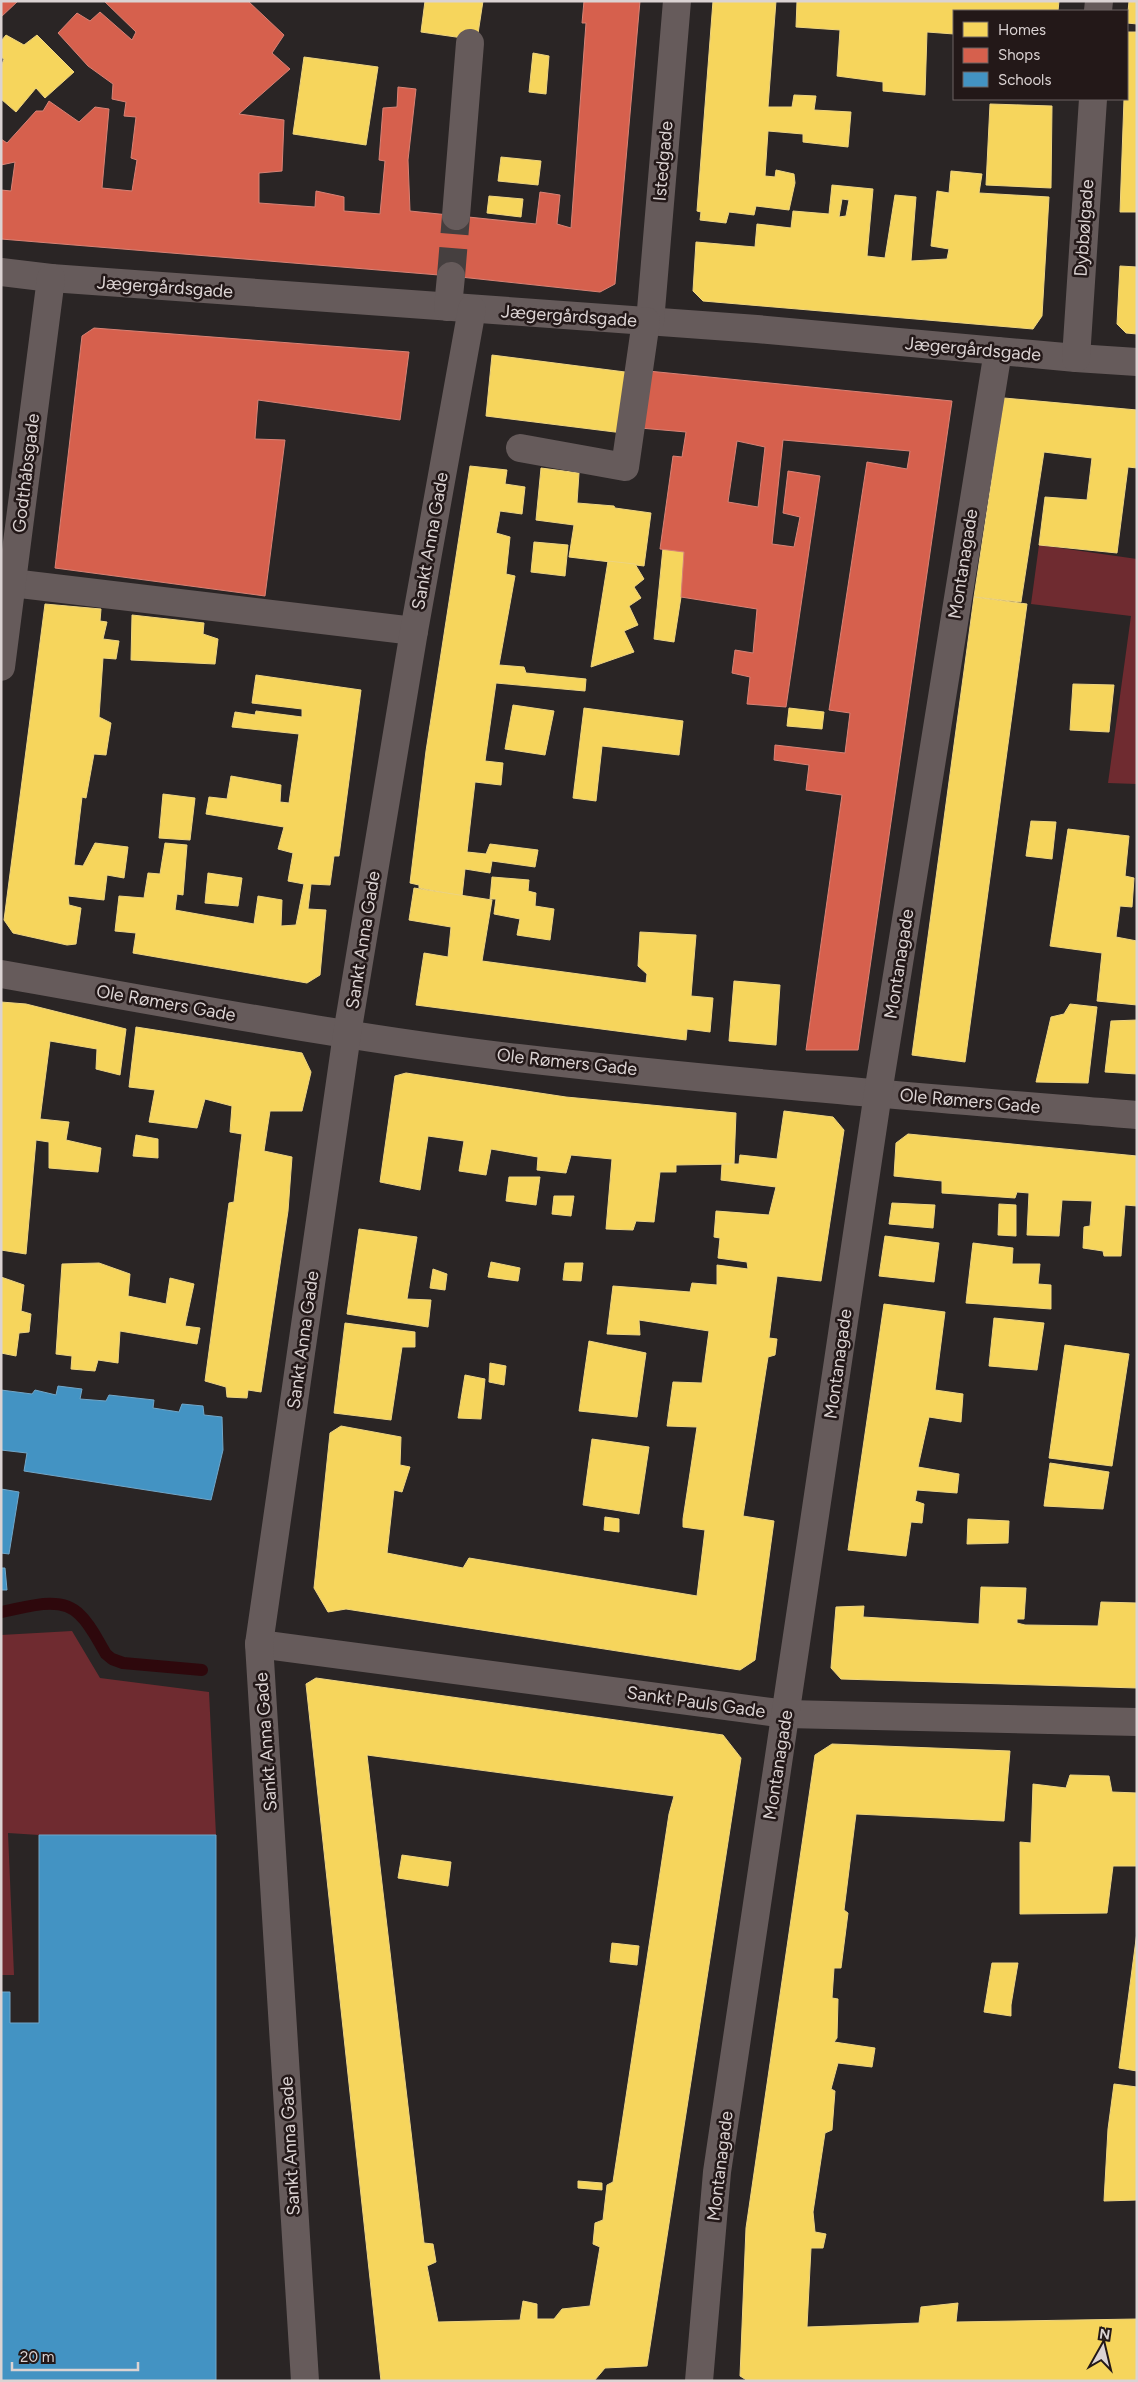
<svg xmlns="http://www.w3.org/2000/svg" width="1138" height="2382" font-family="Figtree,sans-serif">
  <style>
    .green { fill: #6f2b30 }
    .homes { fill: #f6d55c; stroke: #eed480; fill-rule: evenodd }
    .shops { fill: #d6604d; stroke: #d88275; fill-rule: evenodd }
    .schools { fill: #4393c3; stroke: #71a6c8 }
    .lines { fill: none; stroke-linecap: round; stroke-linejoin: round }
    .stream { stroke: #2e080c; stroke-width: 12 }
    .minor-tunnel { stroke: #453f3f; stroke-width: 28; stroke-dasharray: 28 14; stroke-linecap: butt }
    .minor { stroke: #665b5b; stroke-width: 28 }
    .labels { text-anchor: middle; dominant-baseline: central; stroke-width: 5; stroke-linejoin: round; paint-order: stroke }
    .street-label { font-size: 18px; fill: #dbd3d3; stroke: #231818 }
  </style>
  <rect width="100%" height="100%" fill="#2a2525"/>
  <g class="green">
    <polygon points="1039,545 1137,559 1137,784 1108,783 1131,616 1031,604"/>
    <polygon points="72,1631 100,1678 209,1692 216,1835 39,1835 8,1833 14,1975 1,1975 1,1635"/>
  </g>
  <g class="homes">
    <polygon points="425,1 483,1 477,40 421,32"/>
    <polygon points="713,1 776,1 768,107 792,107 794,95 816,96 814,110 851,112 848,147 803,142 803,134 768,131 765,176 775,177 776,170 794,174 795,183 789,210 756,206 754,215 729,212 726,223 700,220 701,212 697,211"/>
    <polygon points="797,1 1059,1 1058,11 954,11 954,34 927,32 925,95 883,91 883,82 837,76 840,30 796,27"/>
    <polygon points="1129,1 1137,1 1137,24 1127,23"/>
    <polygon points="1127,32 1137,32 1137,212 1120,212 1124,99 1127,99"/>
    <polygon points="6,35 24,45 37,35 74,72 45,98 36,88 16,112 1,99 1,67 4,59 1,57 1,41"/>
    <polygon points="533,53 549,56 546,94 529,92"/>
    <polygon points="304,57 378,67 366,145 293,134"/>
    <polygon points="990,104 1052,106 1051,188 986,185"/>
    <polygon points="501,157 541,161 538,185 498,181"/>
    <path d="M951,171L982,174L979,193L1049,197L1042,316L1033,329L703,301L693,291L696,242L755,247L757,224L791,228L793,211L829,214L832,185L873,189L867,256L885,258L895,195L916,197L911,261L947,259L949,249L931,246L937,191L949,193ZM842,199L849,200L846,216L839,217Z"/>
    <polygon points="489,196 523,199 521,217 487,213"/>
    <polygon points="1120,266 1137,267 1137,334 1126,333 1117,324"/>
    <polygon points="492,355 633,373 623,433 486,416"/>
    <polygon points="1004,398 1137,410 1137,468 1128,467 1117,553 1039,545 1045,497 1087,500 1092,458 1044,452 1021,602 974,597"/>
    <polygon points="470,466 507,470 505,484 525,487 522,514 500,511 496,533 510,537 506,574 515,576 499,665 524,667 526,673 586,679 585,691 496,683 485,761 503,763 501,785 475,782 467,852 486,854 490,844 538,850 535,867 492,861 490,873 465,869 462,896 419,888 419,885 410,883 426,751"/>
    <polygon points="541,468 579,473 577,503 614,506 615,508 651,513 644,566 569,557 574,525 536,520"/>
    <polygon points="534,542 568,545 565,576 531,572"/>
    <polygon points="663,548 684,552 681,597 674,642 654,639"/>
    <polygon points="608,561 635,564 644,579 634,587 641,598 629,606 638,625 624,631 634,652 591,667"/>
    <polygon points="974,597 1027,604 965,1062 912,1055"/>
    <polygon points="45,604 101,609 100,621 107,622 103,639 119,641 116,659 103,658 99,717 111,723 106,755 94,754 86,798 82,797 74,865 83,866 95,843 128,847 124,878 107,875 104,900 68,896 69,905 81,908 76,944 67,945 13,933 4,920"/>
    <polygon points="132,615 204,623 203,634 218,639 215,664 131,660"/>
    <polygon points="256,675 361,690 339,856 334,856 330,885 311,884 308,909 326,910 320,975 307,983 133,953 136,933 115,931 119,896 144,898 148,873 160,874 165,843 187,845 183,895 177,894 175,910 254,924 258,896 282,900 281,926 296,925 304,884 288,881 293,853 278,849 284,827 206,814 209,797 227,799 231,776 281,785 280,802 289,803 299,734 232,727 235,712 255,715 256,711 302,717 302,709 252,703"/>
    <polygon points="1073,684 1114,685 1109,732 1070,730"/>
    <polygon points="513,705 554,711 545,755 505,749"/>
    <polygon points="584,708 683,721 679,755 602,746 596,801 573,798"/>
    <polygon points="789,708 824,712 822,729 787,726"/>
    <polygon points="163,794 195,798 190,840 159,838"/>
    <polygon points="1031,821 1056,822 1052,859 1026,856"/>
    <polygon points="1068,829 1129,836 1125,876 1134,878 1132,907 1120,906 1116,937 1137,941 1137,1005 1097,1001 1102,953 1050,946"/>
    <polygon points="208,873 242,878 238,906 205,903"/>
    <polygon points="492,877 529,880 528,891 536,893 535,906 554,909 550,940 517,935 520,919 494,914 496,899 490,899"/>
    <polygon points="414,888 492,900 482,961 646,983 647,974 638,966 640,932 696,935 691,996 713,998 710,1032 687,1029 686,1040 416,1005 424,953 448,957 451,927 409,920"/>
    <polygon points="734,981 780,985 776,1045 729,1041"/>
    <polygon points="1,1002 26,1004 126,1029 120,1075 96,1069 97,1049 50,1041 40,1119 69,1122 66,1140 101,1148 98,1172 49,1168 49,1142 36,1140 26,1254 1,1250"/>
    <polygon points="1070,1004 1097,1007 1088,1083 1036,1082 1051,1017 1064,1014"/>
    <polygon points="1137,1020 1137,1074 1105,1072 1111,1021"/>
    <polygon points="136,1027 302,1053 311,1072 302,1111 270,1111 264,1151 292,1157 288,1211 261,1392 248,1390 247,1398 227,1397 226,1387 205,1381 229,1203 234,1202 242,1134 230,1132 232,1106 205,1099 197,1128 149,1122 155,1090 129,1087"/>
    <polygon points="406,1073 566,1097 736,1113 734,1164 676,1165 676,1172 660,1172 654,1222 636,1221 633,1230 606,1229 612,1159 571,1155 566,1173 537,1170 538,1157 491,1149 486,1175 459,1171 464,1141 428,1136 420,1190 380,1182 395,1076"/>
    <polygon points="784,1111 833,1117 844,1130 821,1281 777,1276 769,1338 777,1339 775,1355 768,1357 743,1516 774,1521 755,1660 740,1670 346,1609 328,1612 314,1588 330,1433 341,1426 401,1437 400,1465 410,1467 402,1492 394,1490 387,1553 463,1568 469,1558 697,1596 705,1530 683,1527 683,1519 697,1427 667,1426 673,1382 702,1383 709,1331 639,1320 640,1335 607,1334 613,1286 690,1292 692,1283 717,1285 717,1265 748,1269 747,1262 718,1258 720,1238 714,1237 716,1211 769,1215 776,1187 721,1180 722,1164 739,1164 740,1155 777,1159"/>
    <polygon points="908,1134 1137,1156 1137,1206 1125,1205 1121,1256 1104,1256 1103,1251 1083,1248 1084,1227 1090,1226 1092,1201 1062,1200 1059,1236 1027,1235 1029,1193 1017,1192 1015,1198 942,1193 942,1181 894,1176 896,1143"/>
    <polygon points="136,1135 158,1139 158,1158 133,1156"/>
    <polygon points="509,1177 540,1177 536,1205 506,1201"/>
    <polygon points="554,1196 574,1196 571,1216 552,1214"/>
    <polygon points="892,1203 935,1205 933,1228 889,1224"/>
    <polygon points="999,1204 1016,1205 1016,1236 998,1235"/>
    <polygon points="359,1229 417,1237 407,1299 431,1300 428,1327 347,1314"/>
    <polygon points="885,1236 939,1243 934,1282 879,1276"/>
    <polygon points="973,1243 1013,1248 1012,1264 1040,1264 1038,1284 1051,1285 1051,1309 966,1303"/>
    <polygon points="491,1262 520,1268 518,1281 488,1277"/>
    <polygon points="99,1263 130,1274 128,1296 166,1304 170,1278 194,1284 185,1326 200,1328 197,1344 120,1331 118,1363 98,1360 95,1371 71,1369 72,1356 56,1354 62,1264"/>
    <polygon points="565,1263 583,1263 581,1281 563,1280"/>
    <polygon points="433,1269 447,1274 445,1290 430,1288"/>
    <polygon points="1,1277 24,1285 21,1311 31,1314 29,1332 19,1333 16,1356 1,1353"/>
    <polygon points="884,1304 945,1312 935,1390 963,1394 961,1422 929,1417 918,1467 959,1474 957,1493 917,1490 915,1501 924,1504 922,1523 911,1522 906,1556 848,1550"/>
    <polygon points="994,1318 1044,1323 1037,1370 989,1366"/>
    <polygon points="345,1323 415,1332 415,1347 402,1347 391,1420 334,1413"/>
    <polygon points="589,1341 646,1353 637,1417 579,1411"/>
    <polygon points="1065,1345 1129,1354 1112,1466 1049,1458"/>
    <polygon points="490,1363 506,1366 504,1385 489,1382"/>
    <polygon points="465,1375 485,1379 481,1419 458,1418"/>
    <polygon points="592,1439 649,1447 639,1514 583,1505"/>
    <polygon points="1050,1463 1109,1472 1103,1509 1044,1506"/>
    <polygon points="605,1517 619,1519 619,1532 604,1530"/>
    <polygon points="968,1519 1009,1521 1008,1543 967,1544"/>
    <polygon points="981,1587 1026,1588 1024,1619 1017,1619 1017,1623 1025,1625 1098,1626 1101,1602 1137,1603 1137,1688 841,1679 831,1668 836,1607 864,1606 863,1617 979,1624"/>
    <path d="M316,1678L723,1735L741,1758L647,2366L605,2368L594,2381H381L306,1684ZM367,1755L674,1796L669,1814L613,2182L607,2185L603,2220L595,2223L593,2244L600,2247L590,2306L562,2309L554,2319H537V2304L523,2301L520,2320L438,2322L427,2266L436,2262L433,2244L424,2243Z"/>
    <polygon points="832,1744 1010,1751 1004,1821 856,1814 844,1910 848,1913 841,1968 834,1968 832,1998 838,1999 837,2038 834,2042 875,2048 872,2067 838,2063 831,2089 835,2091 832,2130 825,2133 813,2212 815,2232 826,2234 823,2248 811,2248 807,2327 919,2323 921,2307 958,2303 956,2322 1137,2319 1137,2381 748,2381 740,2376 746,2228 815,1755"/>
    <polygon points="1070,1775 1109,1776 1112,1792 1137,1793 1137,1866 1113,1866 1107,1913 1020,1914 1020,1842 1031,1843 1033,1784 1066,1788"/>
    <polygon points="402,1855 451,1862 448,1886 398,1878"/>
    <polygon points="1137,1932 1137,2071 1119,2068"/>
    <polygon points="612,1943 639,1946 637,1965 610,1962"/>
    <polygon points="992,1963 1018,1963 1011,2005 1011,2016 984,2012"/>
    <polygon points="1114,2084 1137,2087 1137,2200 1104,2201 1108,2129"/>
    <polygon points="578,2181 602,2183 602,2190 578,2188"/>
  </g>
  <g class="shops">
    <polygon points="1,1 18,1 1,17"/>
    <polygon points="104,1 248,1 284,35 272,53 290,69 239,114 284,120 282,171 259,173 259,203 315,207 316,191 344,197 344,211 380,214 385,161 379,160 383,108 397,107 398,87 416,89 408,160 410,211 536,224 540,192 560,195 557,224 571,228 586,23 582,23 584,1 640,1 615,284 600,292 451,276 1,239 1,190 11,191 15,162 1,165 1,139 7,143 36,111 43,111 49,101 79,122 95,107 109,109 102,188 132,191 137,160 131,158 136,117 124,116 126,102 112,99 113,84 88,66 58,33 77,13 90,21 100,12 132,40 136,32"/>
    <polygon points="94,328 409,352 400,420 258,400 255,439 285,440 265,596 55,568 82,336"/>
    <path d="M648,371L952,401L858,1050H806L842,795L806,790L809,765L774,760L775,745L845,753L850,713L829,710L867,462L907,469L910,451L783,440L772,544L794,547L800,517L783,513L788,471L820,476L786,707L747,704L750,677L732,673L735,650L753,653L757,609L681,597L684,552L660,549L673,456L682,457L686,432L640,428ZM737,441L765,447L758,507L728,502Z"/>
  </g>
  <g class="schools">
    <polygon points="58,1386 82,1389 80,1399 106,1401 109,1395 154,1400 153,1408 179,1412 182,1404 203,1406 204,1415 222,1417 223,1450 211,1500 24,1471 27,1453 1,1450 1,1390 32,1394 35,1390 56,1395"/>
    <polygon points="1,1489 19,1492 9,1554 1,1553"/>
    <polygon points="1,1568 5,1568 7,1590 1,1590"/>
    <polygon points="39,1835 216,1835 216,2381 1,2381 1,1992 10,1992 10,2023 39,2023"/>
  </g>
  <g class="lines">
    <path class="stream" d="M1,1612C24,1608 61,1594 80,1615C91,1625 98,1641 106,1654L112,1659L123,1663L202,1670"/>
    <polyline class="minor-tunnel" points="451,276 456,216"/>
    <g class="minor">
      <polyline points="1098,11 1099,1"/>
      <polyline points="456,216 470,43"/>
      <polyline points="1,272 51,278 757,329 1076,358 1137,362"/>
      <polyline points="448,307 451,276"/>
      <polyline points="650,322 677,1"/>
      <polyline points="1076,358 1093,99"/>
      <polyline points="520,448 625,467 646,321"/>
      <polyline points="12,583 414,631"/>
      <polyline points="1,667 51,278"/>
      <path d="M1,974C173,1004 345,1038 518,1058C724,1082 930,1098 1137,1115"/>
      <polyline points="259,1644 786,1714 1137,1722"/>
      <polyline points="305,2381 259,1644 347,1034 414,631 472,309"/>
      <polyline points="699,2381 717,2172 878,1093 998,351"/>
    </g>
  </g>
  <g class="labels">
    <g class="street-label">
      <text transform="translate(663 161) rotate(-85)">Istedgade</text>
      <text transform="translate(1084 228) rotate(-86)">Dybbølgade</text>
      <text transform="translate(165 287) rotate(4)">Jægergårdsgade</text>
      <text transform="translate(569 316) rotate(4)">Jægergårdsgade</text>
      <text transform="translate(973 349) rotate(5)">Jægergårdsgade</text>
      <text transform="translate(26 473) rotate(-83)">Godthåbsgade</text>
      <text transform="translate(430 541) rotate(-80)">Sankt Anna Gade</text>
      <text transform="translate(963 564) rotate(-81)">Montanagade</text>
      <text transform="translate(363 940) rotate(-81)">Sankt Anna Gade</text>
      <text transform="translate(899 964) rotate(-81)">Montanagade</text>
      <text transform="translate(166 1003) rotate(10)">Ole Rømers Gade</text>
      <text transform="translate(567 1062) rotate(6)">Ole Rømers Gade</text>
      <text transform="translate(970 1101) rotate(5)">Ole Rømers Gade</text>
      <text transform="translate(303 1340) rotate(-82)">Sankt Anna Gade</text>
      <text transform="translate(838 1364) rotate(-82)">Montanagade</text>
      <text transform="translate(696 1702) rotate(8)">Sankt Pauls Gade</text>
      <text transform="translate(266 1742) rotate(-94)">Sankt Anna Gade</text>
      <text transform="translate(778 1765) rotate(-81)">Montanagade</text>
      <text transform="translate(290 2146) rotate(-93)">Sankt Anna Gade</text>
      <text transform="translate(720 2166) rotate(-83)">Montanagade</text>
    </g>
  </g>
  <rect width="1138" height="2382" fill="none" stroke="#dbd3d3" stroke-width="5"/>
  <rect x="953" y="10" width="175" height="90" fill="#231818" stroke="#6d6363"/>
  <rect x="963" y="22" width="25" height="15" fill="#f6d55c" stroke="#6d6363"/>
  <text x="998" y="35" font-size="15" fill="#dbd3d3">Homes</text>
  <rect x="963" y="48" width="25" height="15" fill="#d6604d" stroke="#6d6363"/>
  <text x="998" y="60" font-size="15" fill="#dbd3d3">Shops</text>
  <rect x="963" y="72" width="25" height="15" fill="#4393c3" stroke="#6d6363"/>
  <text x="998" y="85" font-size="15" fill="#dbd3d3">Schools</text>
  <g transform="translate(1103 2347) rotate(8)" stroke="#231818" stroke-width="4" paint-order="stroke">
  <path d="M0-4L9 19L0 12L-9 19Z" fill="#dbd3d3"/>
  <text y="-8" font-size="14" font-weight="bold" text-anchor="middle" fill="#dbd3d3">N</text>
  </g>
  <path d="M12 2362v8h126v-8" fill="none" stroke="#dbd3d3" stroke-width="2.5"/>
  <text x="20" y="2362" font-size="15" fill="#dbd3d3" stroke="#231818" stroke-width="4" paint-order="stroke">20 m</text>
</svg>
